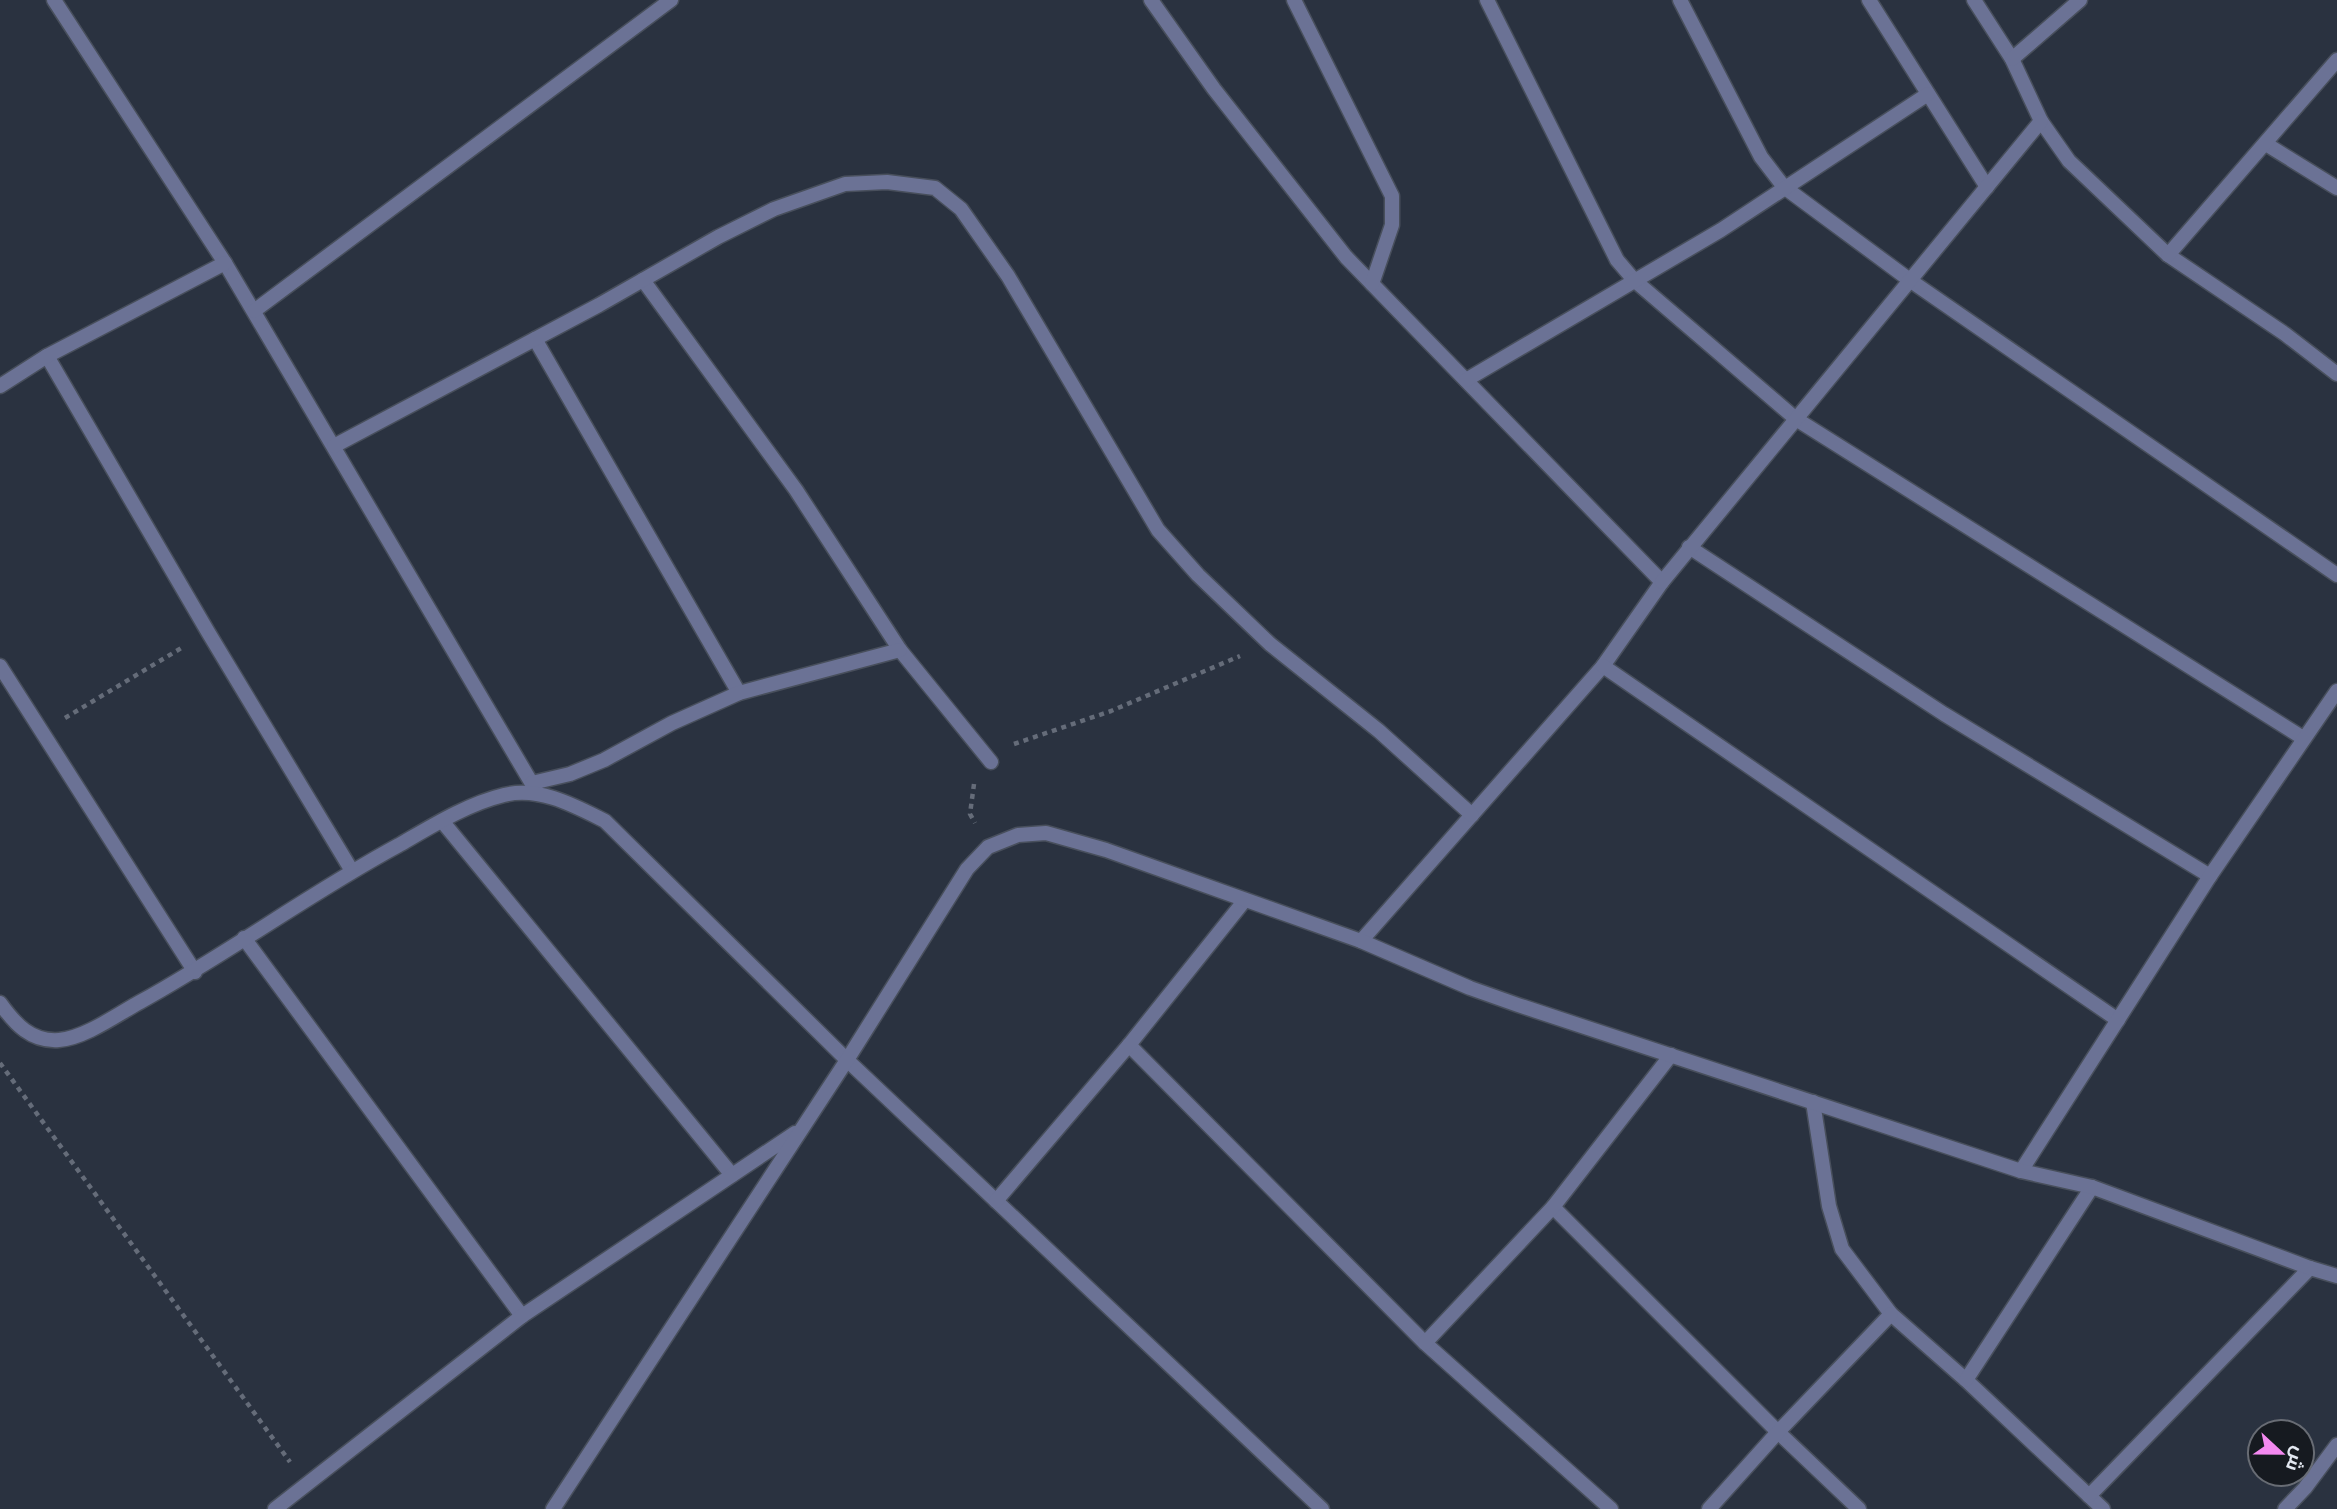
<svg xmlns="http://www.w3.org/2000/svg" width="2337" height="1509" font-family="Georgia,Cairo,serif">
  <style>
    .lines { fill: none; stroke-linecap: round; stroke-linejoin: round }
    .minor-casing { stroke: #484f5c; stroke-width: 17 }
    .path { stroke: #656c79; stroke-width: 4.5; stroke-dasharray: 5 5; stroke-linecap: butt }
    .minor { stroke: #6b7295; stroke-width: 14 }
  </style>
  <rect width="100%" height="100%" fill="#2a3240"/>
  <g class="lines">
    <g class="minor-casing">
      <g id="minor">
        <polyline points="54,0 225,263 538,794"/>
        <polyline points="1151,0 1214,89 1346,257 1662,582 1603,666 1361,941"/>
        <polyline points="1294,0 1392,196 1392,225 1372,284"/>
        <polyline points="1487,0 1617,260 1634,280 1796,419 2303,738"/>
        <polyline points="1680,0 1761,157 1784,187 1911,281 2337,575"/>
        <polyline points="1869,0 1987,187"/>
        <polyline points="1974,0 2012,59 2041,121 2069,161 2168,255 2285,334 2337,374"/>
        <polyline points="2012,59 2080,0"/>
        <polyline points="2266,144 2337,188"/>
        <polyline points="2168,255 2337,60"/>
        <polyline points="643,280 796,490 900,650 991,762"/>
        <polyline points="254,311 671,0"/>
        <polyline points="535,339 739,693"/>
        <polyline points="47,356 208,632 352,871"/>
        <polyline points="1466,380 1721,230 1928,94"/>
        <polyline points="0,386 47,356 225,263"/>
        <polyline points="334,446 599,305 718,237 774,209 845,184 887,182 935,188 961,209 1008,276 1158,530 1198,575 1270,644 1379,731 1472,815"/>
        <polyline points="1689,547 1944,714 2210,876"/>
        <polyline points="1662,582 2041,121"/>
        <polyline points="0,666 195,972"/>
        <polyline points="1603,666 2118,1020"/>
        <polyline points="532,783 570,774 604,760 672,723 739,693 900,650"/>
        <polyline points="442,821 732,1175"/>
        <polyline points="244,938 522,1316"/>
        <path d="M0,1003C15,1024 31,1042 59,1040C85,1038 118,1014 140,1002C229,953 310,893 399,845C432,826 467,804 504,795C539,786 575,806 605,821L847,1060L1322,1509"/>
        <polyline points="1129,1045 1425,1343 1611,1509"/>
        <polyline points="1813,1102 1829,1206 1842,1249 1891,1314 1966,1380 2103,1509"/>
        <polyline points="2021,1171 2210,876 2337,691"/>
        <polyline points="996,1201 1129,1045 1245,900"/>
        <polyline points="1553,1207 1778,1432 1859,1509"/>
        <polyline points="1425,1343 1553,1207 1671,1055"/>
        <polyline points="1966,1380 2092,1187"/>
        <polyline points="2089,1496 2310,1268"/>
        <polyline points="275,1509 522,1316 795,1133"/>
        <polyline points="553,1509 847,1060 967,869 988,847 1018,835 1046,833 1106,850 1361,941 1470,988 1518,1005 2021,1171 2092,1187 2310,1268 2337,1276"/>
        <polyline points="1709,1509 1778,1432 1891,1314"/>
        <polyline points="2285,1509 2305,1488 2337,1445"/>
      </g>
    </g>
    <g class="path">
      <polyline points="65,718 183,647"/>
      <polyline points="1014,744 1111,711 1240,656"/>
      <polyline points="974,784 970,814 975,823"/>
      <polyline points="0,1063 290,1462"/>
    </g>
    <use href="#minor" class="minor"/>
  </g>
  <g transform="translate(2281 1453) rotate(112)"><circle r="33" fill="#161a20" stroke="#686c74" stroke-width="2"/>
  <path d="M0-5L12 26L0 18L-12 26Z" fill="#f489f0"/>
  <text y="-10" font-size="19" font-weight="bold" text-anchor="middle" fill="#e3e8f1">ش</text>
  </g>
</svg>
